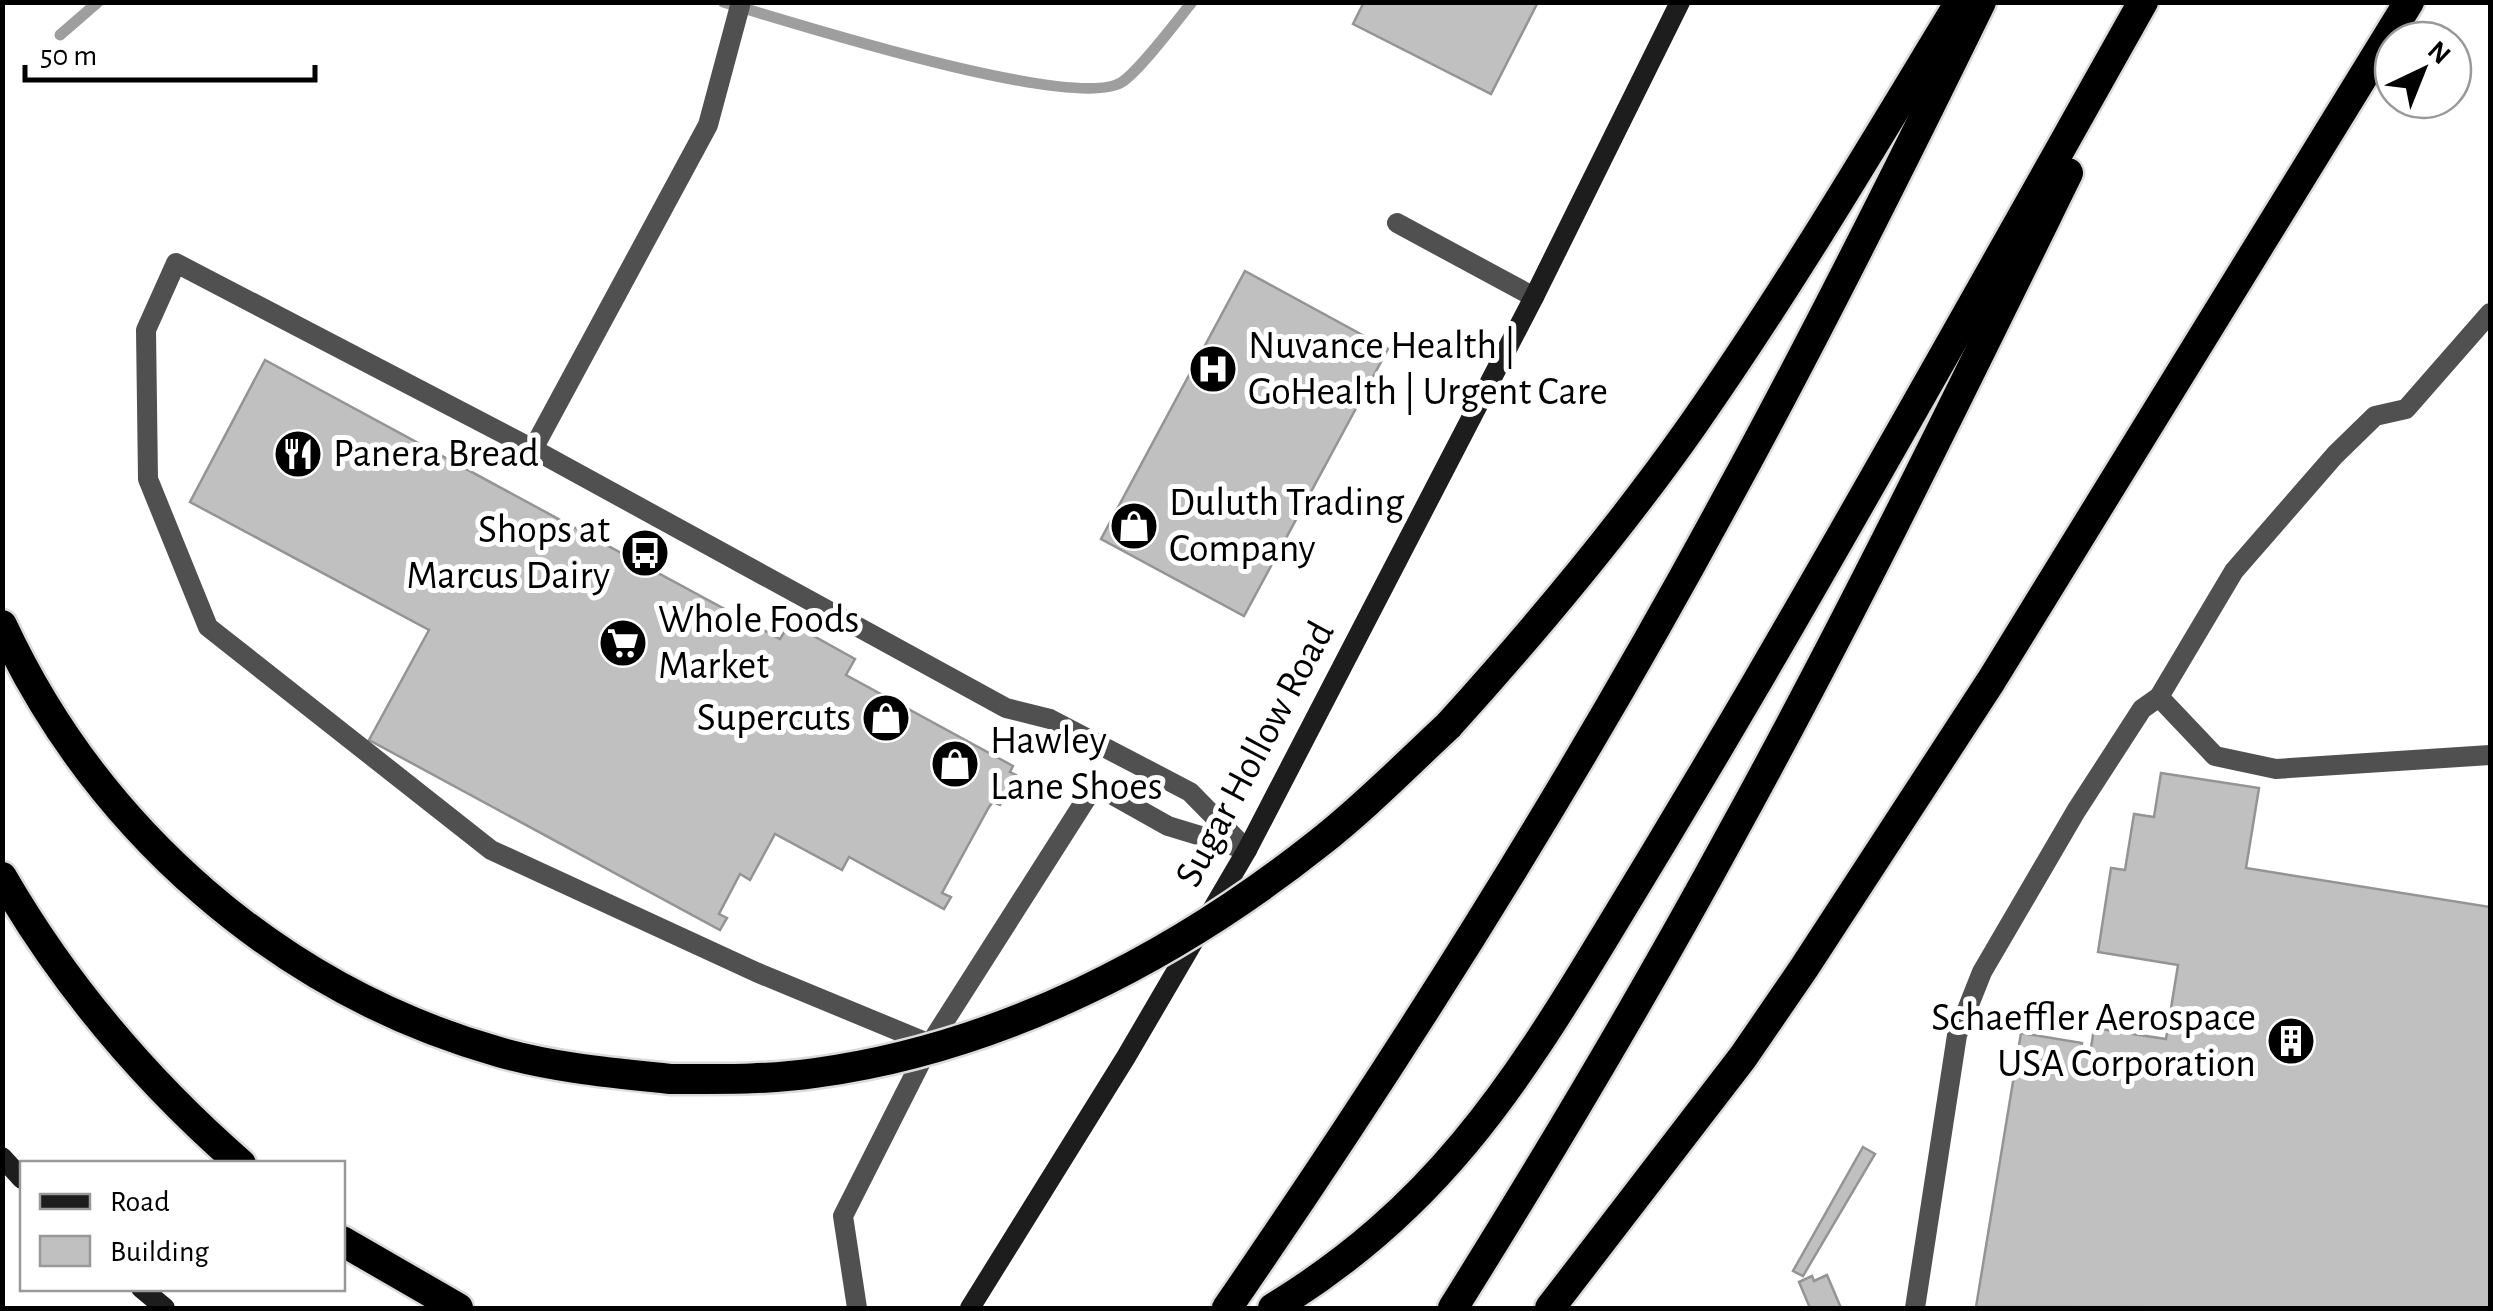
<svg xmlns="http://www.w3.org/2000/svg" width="2493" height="1311" font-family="'Alegreya Sans',sans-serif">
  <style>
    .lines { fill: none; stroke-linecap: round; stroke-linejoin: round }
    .stream { stroke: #9e9e9e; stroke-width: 11 }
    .building { fill: #c0c0c0; stroke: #949494; stroke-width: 2.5 }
    .highway-casing { stroke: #dbdbdb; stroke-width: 35 }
    .lane { stroke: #505050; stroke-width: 20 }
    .secondary { stroke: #1d1d1d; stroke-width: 20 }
    .highway { stroke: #000; stroke-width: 30 }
    .highway-bridge-casing { stroke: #dbdbdb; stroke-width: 35; stroke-linecap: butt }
    .highway-bridge { stroke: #000; stroke-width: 30 }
    .labels { text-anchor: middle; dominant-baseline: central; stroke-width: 10; stroke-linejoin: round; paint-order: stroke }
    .poi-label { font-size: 40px; fill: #000; stroke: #fff; text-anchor: start }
    .street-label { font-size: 40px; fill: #000; stroke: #fff }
  </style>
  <rect width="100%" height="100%" fill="#fff"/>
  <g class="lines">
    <g class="stream">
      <path d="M723,2C787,21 1075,113 1122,82C1140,70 1176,22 1192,2"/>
      <polyline points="60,35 98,2"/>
    </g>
  </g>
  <g class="building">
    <polygon points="1364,2 1538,2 1491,94 1353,24"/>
    <polygon points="1245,271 1388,349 1244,616 1101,539"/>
    <polygon points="265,360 780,639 790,623 855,659 846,675 1013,766 1010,772 1016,775 1000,805 993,802 989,807 942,893 951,897 944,909 849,857 842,870 775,834 750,880 740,874 719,914 727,918 720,930 369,740 429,630 190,502"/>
    <polygon points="2161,773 2259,788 2246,868 2490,907 2490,1308 1976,1307 2021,1033 2082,1043 2080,1054 2090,1055 2094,1028 2166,1039 2178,965 2098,952 2111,868 2125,870 2134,814 2154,817"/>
    <polygon points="1863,1147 1875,1154 1803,1276 1793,1271"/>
    <polygon points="1827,1275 1841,1308 1810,1308 1799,1282 1812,1276 1814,1281"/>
  </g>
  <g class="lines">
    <g class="highway-casing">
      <g id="highway">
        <path d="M2,625C98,831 280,990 499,1052C555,1068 614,1073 671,1079"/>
        <path d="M1448,726C1535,630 1618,531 1692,426C1788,289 1873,145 1960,2"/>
        <path d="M2,877C65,986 146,1081 241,1164"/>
        <polyline points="342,1241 458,1308"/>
        <path d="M1227,1308C1406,1048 1575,779 1725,502C1815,338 1899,170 1981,2"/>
        <path d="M1273,1308C1434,1210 1512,1090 1607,933C1657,851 1706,769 1754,687C1886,461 2014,231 2143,2"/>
        <path d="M1453,1308C1550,1153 1644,995 1732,833C1851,617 1959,395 2068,173"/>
        <polyline points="1550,1308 1743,1057 1804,968 1991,681 2409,2"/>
      </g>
    </g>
    <g class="lane">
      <polyline points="1397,223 1534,297"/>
      <polyline points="533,449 708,125 741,2"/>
      <polyline points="2159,697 2215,756 2276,769 2490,755"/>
      <polyline points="857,1308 843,1216 930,1044 1095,785 1168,826 1247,850 1190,792 1050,719 1006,708 533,449 176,263 146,330 148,479 208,627 491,850 756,972 930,1044"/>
      <polyline points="1915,1308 1957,1035 1982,972 2076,811 2142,709 2159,697 2234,571 2335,455 2375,416 2406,409 2490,313"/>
    </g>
    <g class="secondary">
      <polyline points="2,1157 22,1179"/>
      <polyline points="141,1288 165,1308"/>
      <polyline points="970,1308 1126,1057 1247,850 1534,297 1680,2"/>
    </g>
    <use href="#highway" class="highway"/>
    <g class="highway-bridge-casing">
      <path id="highway-bridge" d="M671,1079C719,1079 767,1080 815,1073C1000,1048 1174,958 1319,843C1365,807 1406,765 1448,726"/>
    </g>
    <use href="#highway-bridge" class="highway-bridge"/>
  </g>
  <defs>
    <g id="hospital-disc" transform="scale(2.5)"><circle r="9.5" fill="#000" stroke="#fff"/><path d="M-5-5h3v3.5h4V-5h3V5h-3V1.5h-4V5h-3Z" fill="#fff"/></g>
    <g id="restaurant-disc" transform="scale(2.5)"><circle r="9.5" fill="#000" stroke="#fff"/><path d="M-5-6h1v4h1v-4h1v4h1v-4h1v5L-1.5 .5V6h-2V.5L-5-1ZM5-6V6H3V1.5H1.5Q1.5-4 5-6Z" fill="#fff"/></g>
    <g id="shop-disc" transform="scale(2.5)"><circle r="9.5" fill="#000" stroke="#fff"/><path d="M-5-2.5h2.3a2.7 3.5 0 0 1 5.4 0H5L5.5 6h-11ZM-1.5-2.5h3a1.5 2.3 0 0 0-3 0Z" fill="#fff"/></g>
    <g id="bus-disc" transform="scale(2.5)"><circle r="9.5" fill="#000" stroke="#fff"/><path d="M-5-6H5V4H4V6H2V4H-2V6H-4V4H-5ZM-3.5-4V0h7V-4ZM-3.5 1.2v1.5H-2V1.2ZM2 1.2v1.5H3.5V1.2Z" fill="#fff"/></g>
    <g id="supermarket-disc" transform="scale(2.5)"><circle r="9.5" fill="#000" stroke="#fff"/><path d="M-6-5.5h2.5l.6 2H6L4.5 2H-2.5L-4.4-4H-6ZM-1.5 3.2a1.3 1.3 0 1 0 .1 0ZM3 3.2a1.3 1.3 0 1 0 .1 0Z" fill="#fff"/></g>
    <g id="building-disc" transform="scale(2.5)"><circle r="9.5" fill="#000" stroke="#fff"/><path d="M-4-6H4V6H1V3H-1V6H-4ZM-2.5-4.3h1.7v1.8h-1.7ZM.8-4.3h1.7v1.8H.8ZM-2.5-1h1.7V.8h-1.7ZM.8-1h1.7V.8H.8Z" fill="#fff"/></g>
  </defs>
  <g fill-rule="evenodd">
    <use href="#hospital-disc" x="1213" y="369"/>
    <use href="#restaurant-disc" x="298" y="454"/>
    <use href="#shop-disc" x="1134" y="526"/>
    <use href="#bus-disc" x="645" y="553"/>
    <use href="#supermarket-disc" x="623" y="643"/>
    <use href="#shop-disc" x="886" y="718"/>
    <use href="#shop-disc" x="955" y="764"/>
    <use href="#building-disc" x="2291" y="1041"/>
  </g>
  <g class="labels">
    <g class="poi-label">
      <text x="1248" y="346">Nuvance Health |<tspan x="1248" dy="46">GoHealth | Urgent Care</tspan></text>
      <text x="333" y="454">Panera Bread</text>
      <text x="1169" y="503">Duluth Trading<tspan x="1169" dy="46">Company</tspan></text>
      <text x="610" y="530" text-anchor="end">Shops at<tspan x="610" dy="46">Marcus Dairy</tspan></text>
      <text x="658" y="620">Whole Foods<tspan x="658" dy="46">Market</tspan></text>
      <text x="851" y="718" text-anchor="end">Supercuts</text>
      <text x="990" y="741">Hawley<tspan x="990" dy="46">Lane Shoes</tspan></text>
      <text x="2256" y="1018" text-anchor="end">Schaeffler Aerospace<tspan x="2256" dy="46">USA Corporation</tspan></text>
    </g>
    <g class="street-label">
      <text transform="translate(1255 754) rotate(-62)">Sugar Hollow Road</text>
    </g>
  </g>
  <rect width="2493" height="1311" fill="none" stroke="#000000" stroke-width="10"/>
  <rect x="20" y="1161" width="325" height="130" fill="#ffffff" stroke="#999999" stroke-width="2.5"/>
  <rect x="40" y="1194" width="50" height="15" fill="#1d1d1d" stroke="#999999" stroke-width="2.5"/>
  <text x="110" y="1211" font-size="30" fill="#000000">Road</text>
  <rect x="40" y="1236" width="50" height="30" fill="#c0c0c0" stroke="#999999" stroke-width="2.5"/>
  <text x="110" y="1261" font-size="30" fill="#000000">Building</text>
  <g transform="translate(2423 70) rotate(43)"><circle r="48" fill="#ffffff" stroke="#999999" stroke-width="2.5"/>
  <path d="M0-8L18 38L0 25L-18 38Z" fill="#000000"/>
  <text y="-15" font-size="28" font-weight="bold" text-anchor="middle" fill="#000000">N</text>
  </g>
  <path d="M25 65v15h290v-15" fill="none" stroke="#000000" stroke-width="5"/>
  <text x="40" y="65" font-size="30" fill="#000000" stroke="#ffffff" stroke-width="8" paint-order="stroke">50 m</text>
</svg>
